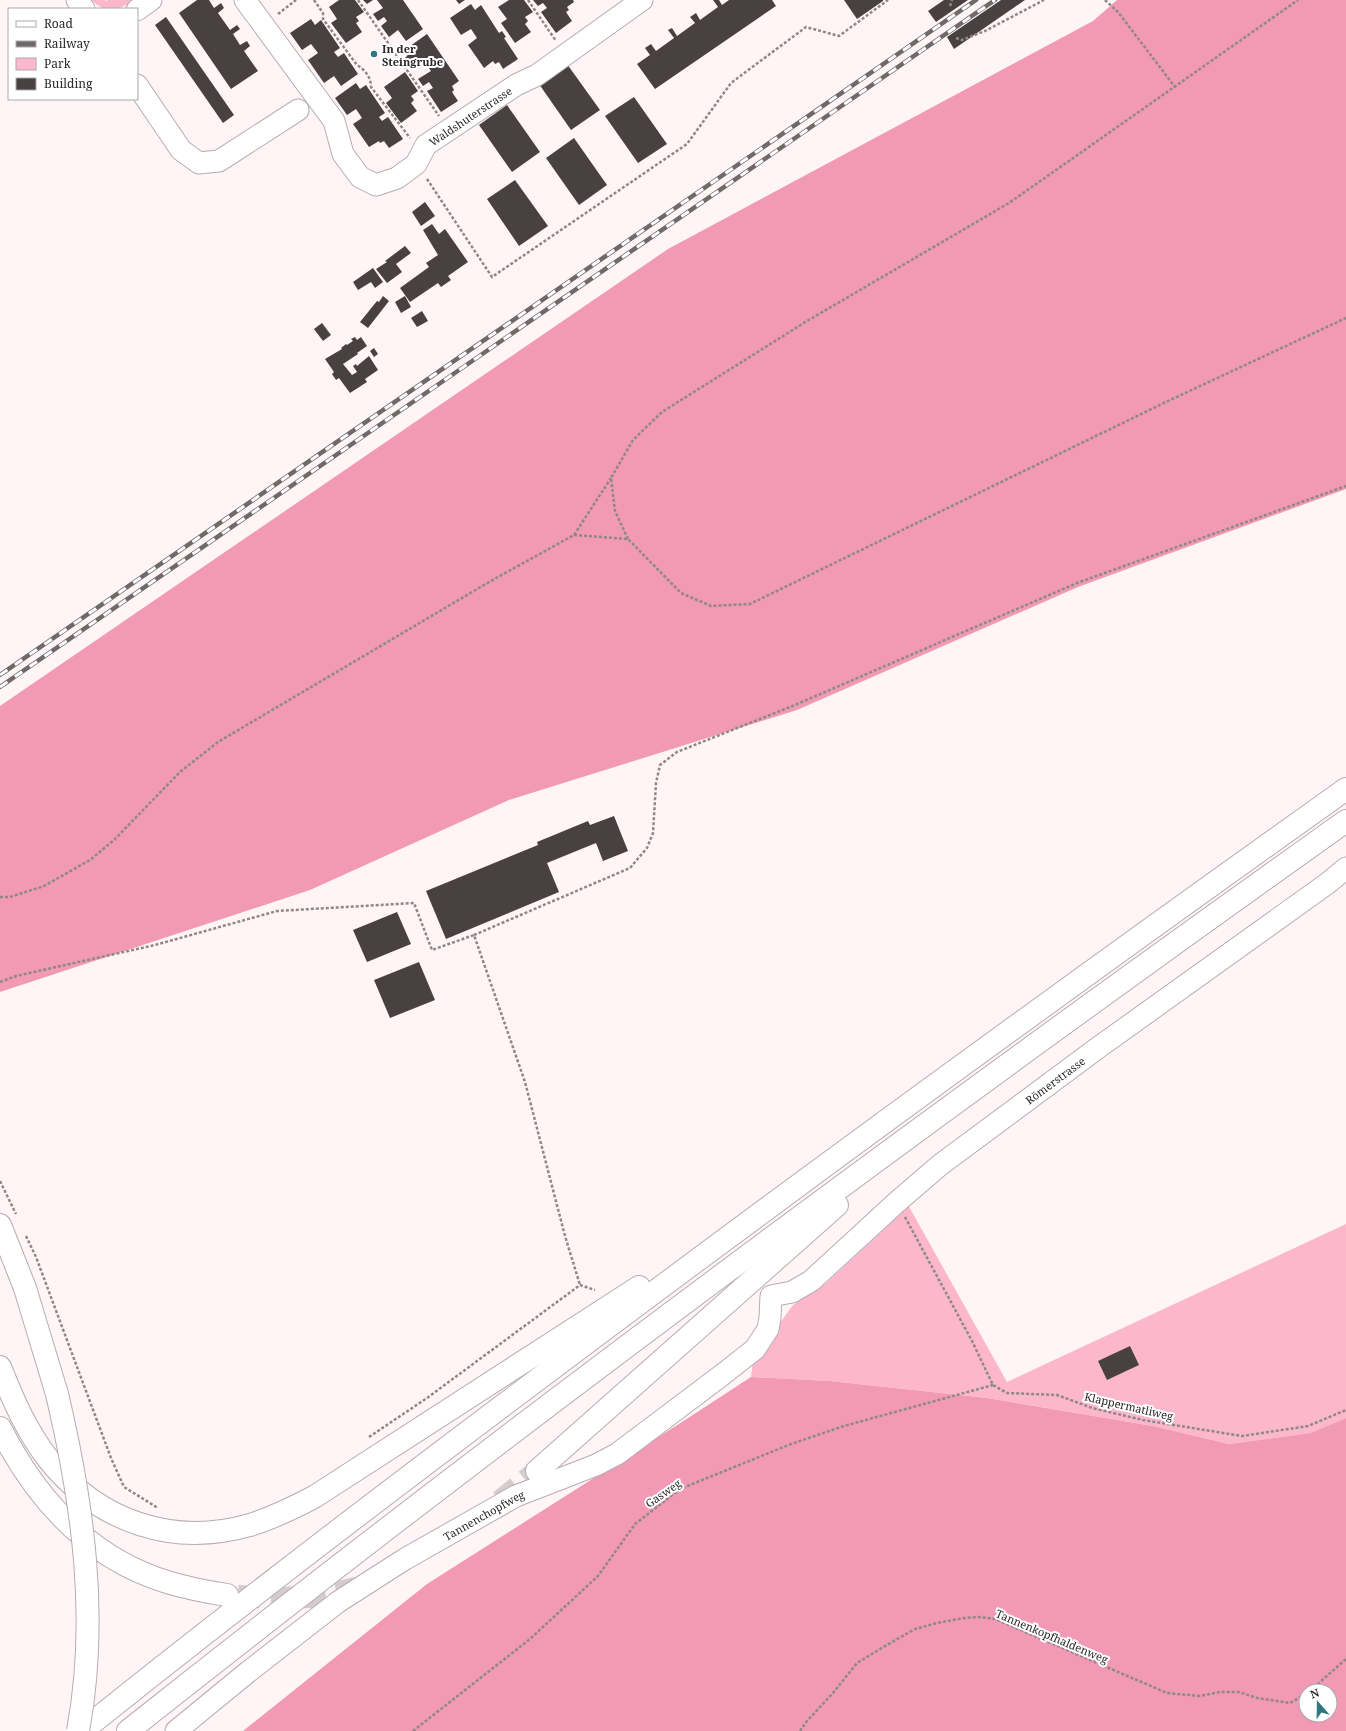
<svg xmlns="http://www.w3.org/2000/svg" width="1346" height="1731" font-family="'Noto Serif',serif">
  <style>
    .green { fill: #fdb7cd }
    .forest { fill: #f299b5; fill-rule: evenodd }
    .building { fill: #494042 }
    .lines { fill: none; stroke-linecap: round; stroke-linejoin: round }
    .highway-tunnel { stroke: #d5ccce; stroke-width: 22; stroke-dasharray: 22 11; stroke-linecap: butt }
    .minor-casing { stroke: #b7acaf; stroke-width: 23 }
    .highway-casing { stroke: #b7acaf; stroke-width: 24 }
    .path { stroke: #8e8889; stroke-width: 2.5; stroke-dasharray: 3 2; stroke-linecap: butt }
    .minor { stroke: #fff; stroke-width: 21 }
    .highway { stroke: #fff; stroke-width: 22 }
    .rail-casing { stroke: #6f696a; stroke-width: 4.5 }
    .rail { stroke: #fff; stroke-width: 3; stroke-dasharray: 9; stroke-linecap: butt }
    .highway-bridge-casing { stroke: #b7acaf; stroke-width: 24; stroke-linecap: butt }
    .highway-bridge { stroke: #fff; stroke-width: 22 }
    .poi-dot { fill: #2f7781; stroke: #fff; stroke-width: 1.5 }
    .labels { text-anchor: middle; dominant-baseline: central; stroke-width: 4; stroke-linejoin: round; paint-order: stroke }
    .poi-label { font-size: 11px; font-weight: bold; fill: #2b2728; stroke: #fff; text-anchor: start }
    .street-label { font-size: 11px; fill: #2b2728; stroke: #fff }
  </style>
  <rect width="100%" height="100%" fill="#fff5f7"/>
  <g class="green">
    <path d="M91,0H105L106,1L108,0H134C118,11 106,14 91,0Z"/>
    <polygon points="907,1203 1007,1382 1346,1224 1346,1418 1312,1433 1229,1444 1153,1426 987,1398 830,1381 751,1377 753,1360 793,1305 825,1284 891,1223"/>
  </g>
  <g class="forest">
    <polygon points="1117,0 1346,0 1346,489 1078,587 797,710 509,800 310,890 0,992 0,706 668,249 1093,21"/>
    <path d="M751,1377L830,1381L987,1398L1153,1426L1229,1444L1311,1433L1346,1418V1731H243L427,1584L682,1422ZM1306,1691H1330V1715H1306Z"/>
  </g>
  <g class="building">
    <polygon points="197,0 209,0 214,8 221,3 224,8 218,13 230,30 237,25 240,29 233,34 240,45 247,41 250,46 244,51 258,71 231,89 179,13"/>
    <polygon points="339,0 355,0 364,12 356,17 359,21 356,23 362,32 346,43 331,23 337,19 329,7"/>
    <polygon points="363,0 373,0 367,4"/>
    <polygon points="377,0 403,0 423,29 406,41 398,30 389,37 381,26 387,21 384,17 378,21 373,14 383,8"/>
    <polygon points="456,0 465,0 459,4"/>
    <polygon points="509,0 524,0 533,12 525,17 528,21 525,24 531,32 515,43 501,23 507,19 498,7"/>
    <polygon points="533,0 573,0 574,2 567,7 569,10 566,12 572,21 556,33 541,12 547,8 543,3 538,6"/>
    <polygon points="713,0 719,0 722,5 729,0 772,0 776,6 655,89 637,64 650,55 645,48 651,44 656,51 674,38 668,30 672,28 677,36 695,23 690,17 696,13 700,20 718,7"/>
    <polygon points="844,0 883,0 883,1 857,19"/>
    <polygon points="944,0 968,0 936,22 928,11"/>
    <polygon points="1001,0 1025,0 954,49 947,37"/>
    <polygon points="471,4 475,10 481,5 499,33 502,31 506,37 504,38 518,59 503,69 499,62 495,64 493,61 484,68 468,45 477,38 471,29 461,35 450,18"/>
    <polygon points="166,17 234,115 223,123 155,25"/>
    <polygon points="311,19 315,25 321,20 340,48 334,52 338,57 344,53 358,74 341,86 334,76 324,83 308,60 318,53 311,44 302,50 290,33"/>
    <polygon points="427,34 459,81 452,86 454,90 452,92 458,101 441,112 427,91 433,88 429,82 423,86 418,79 431,71 426,64 423,66 421,63 411,69 404,59 407,56 409,52 406,49"/>
    <polygon points="567,64 600,110 571,130 539,84"/>
    <polygon points="405,72 418,91 411,96 414,100 411,103 417,111 401,123 386,103 392,98 384,87"/>
    <polygon points="356,83 360,89 366,85 385,113 379,117 382,121 388,117 403,139 389,148 384,141 380,143 379,141 369,147 353,124 362,118 356,109 347,115 335,98"/>
    <polygon points="634,97 667,144 638,163 605,116"/>
    <polygon points="507,105 540,152 512,172 479,125"/>
    <polygon points="574,138 607,185 579,205 546,158"/>
    <polygon points="515,180 548,226 519,246 487,199"/>
    <polygon points="425,202 435,216 421,226 412,212"/>
    <polygon points="432,224 439,234 445,229 468,262 448,276 451,280 441,287 438,283 410,302 400,288 429,267 426,263 438,255 423,230"/>
    <polygon points="405,246 411,253 396,264 402,272 387,283 376,269 387,262 385,261"/>
    <polygon points="373,268 383,282 375,288 371,282 358,290 353,282"/>
    <polygon points="383,296 389,301 368,328 360,322 377,301 379,302"/>
    <polygon points="405,296 411,307 401,313 395,302"/>
    <polygon points="422,311 428,321 417,327 411,318"/>
    <polygon points="322,323 331,335 323,341 314,329"/>
    <polygon points="355,337 357,340 361,337 367,346 357,353 358,354 343,364 352,375 357,372 353,366 356,364 357,366 369,356 378,370 365,379 367,382 350,393 339,378 336,380 332,374 334,372 325,359 342,349 341,348 346,344 347,345 353,341 351,339"/>
    <polygon points="374,348 378,354 374,357 370,351"/>
    <polygon points="614,816 628,851 603,861 596,843 547,863 559,892 446,939 426,891 538,845 537,842 588,821 590,825"/>
    <polygon points="397,912 411,944 367,962 353,930"/>
    <polygon points="419,962 435,1000 390,1018 374,980"/>
    <polygon points="1130,1346 1139,1365 1107,1380 1098,1361"/>
  </g>
  <g class="lines">
    <g class="highway-tunnel">
      <polyline points="500,1501 537,1471"/>
      <polyline points="238,1596 275,1598 316,1597 360,1587"/>
    </g>
    <g class="minor-casing">
      <g id="minor">
        <polyline points="77,0 84,9"/>
        <path id="s1" d="M245,0L334,121L343,154L360,177L376,185L397,178L416,164L426,145L516,85L537,75L642,0"/>
        <polyline points="137,10 151,0"/>
        <polyline points="137,85 181,150 199,163 219,161 298,110"/>
        <path id="s2" d="M176,1731L248,1672L338,1602L405,1559L516,1496L596,1465L617,1454L722,1375L755,1349L768,1329L770,1318L771,1296L792,1292L811,1281L897,1202L940,1165L1099,1047L1328,883L1346,868"/>
      </g>
    </g>
    <g class="highway-casing">
      <g id="highway">
        <polyline points="0,1225 25,1288 57,1394"/>
        <path d="M0,1367C13,1400 27,1432 49,1460C99,1522 173,1547 250,1525C273,1518 293,1508 314,1497L639,1287"/>
        <path d="M0,1428C36,1499 89,1558 167,1582C187,1588 207,1592 227,1595"/>
        <polyline points="537,1471 837,1205"/>
        <path d="M82,1731C226,1615 373,1503 521,1392C793,1187 1068,987 1346,789"/>
        <path d="M128,1731C525,1416 933,1115 1346,821"/>
      </g>
    </g>
    <g class="path">
      <path d="M314,0L323,13V19L357,65C365,70 371,77 371,87L410,138"/>
      <polyline points="358,0 439,116"/>
      <polyline points="528,0 556,41"/>
      <polyline points="1105,0 1118,12 1175,87"/>
      <polyline points="950,6 952,0"/>
      <polyline points="278,14 296,0"/>
      <polyline points="956,38 962,40 985,31 1044,0"/>
      <polyline points="427,179 492,277 687,144 731,83 806,27 839,36 888,0"/>
      <polyline points="574,535 628,539 681,593 711,606 750,604 1168,401 1346,318"/>
      <polyline points="628,539 615,511 611,478 633,440 662,412 807,321 1009,203 1298,0"/>
      <polyline points="0,897 10,897 44,886 90,860 114,840 180,772 218,742 489,582 574,535 611,478"/>
      <polyline points="474,935 630,868 647,848 653,833 656,783 660,765 677,752 795,705 1077,583 1346,486"/>
      <polyline points="0,982 16,976 155,945 277,911 414,903 432,950 474,935 525,1082 565,1236 580,1285"/>
      <polyline points="0,1181 16,1214"/>
      <polyline points="905,1217 972,1341 993,1385 1007,1393 1057,1395 1092,1408 1143,1420 1242,1436 1308,1426 1346,1410"/>
      <polyline points="26,1236 36,1257 111,1458 124,1487 158,1508"/>
      <polyline points="369,1437 427,1398 580,1285 595,1290"/>
      <polyline points="1310,1691 1346,1659"/>
      <polyline points="413,1731 530,1639 598,1576 635,1524 680,1489 791,1444 844,1426 993,1385"/>
      <polyline points="800,1731 807,1721 833,1693 857,1663 885,1646 915,1629 937,1623 964,1618 979,1617 995,1619 1167,1693 1200,1696 1220,1692 1239,1692 1257,1698 1290,1703 1306,1694"/>
    </g>
    <use href="#minor" class="minor"/>
    <use href="#highway" class="highway"/>
    <g class="rail-casing">
      <g id="rail">
        <polyline points="0,675 976,0"/>
        <polyline points="0,687 995,0"/>
      </g>
    </g>
    <use href="#rail" class="rail"/>
    <g class="highway-bridge-casing">
      <path id="highway-bridge" d="M57,1394C83,1504 99,1618 78,1731"/>
    </g>
    <use href="#highway-bridge" class="highway-bridge"/>
  </g>
  <circle class="poi-dot" cx="374" cy="54" r="4"/>
  <g class="labels">
    <g class="poi-label">
      <text x="382" y="48">In der<tspan x="382" dy="13">Steingrube</tspan></text>
    </g>
    <g class="street-label">
      <text stroke="none"><textPath href="#s1" startOffset="351">Waldshuterstrasse</textPath></text>
      <text stroke="none"><textPath href="#s2" startOffset="1114">Römerstrasse</textPath></text>
      <text transform="translate(1129 1406) rotate(13)">Klappermatliweg</text>
      <text transform="translate(663 1493) rotate(-35)">Gasweg</text>
      <text stroke="none"><textPath href="#s2" startOffset="377">Tannenchopfweg</textPath></text>
      <text transform="translate(1052 1636) rotate(23)">Tannenkopfhaldenweg</text>
    </g>
  </g>
  <rect x="8" y="8" width="130" height="92" fill="#ffffff" stroke="#aaa9a9"/>
  <rect x="16" y="21" width="20" height="6" fill="#ffffff" stroke="#aaa9a9"/>
  <text x="44" y="28" font-size="12" fill="#2b2728">Road</text>
  <rect x="16" y="41" width="20" height="6" fill="#6f696a" stroke="#aaa9a9"/>
  <text x="44" y="48" font-size="12" fill="#2b2728">Railway</text>
  <rect x="16" y="58" width="20" height="12" fill="#fdb7cd" stroke="#aaa9a9"/>
  <text x="44" y="68" font-size="12" fill="#2b2728">Park</text>
  <rect x="16" y="78" width="20" height="12" fill="#494042" stroke="#aaa9a9"/>
  <text x="44" y="88" font-size="12" fill="#2b2728">Building</text>
  <g transform="translate(1318 1703) rotate(340)"><circle r="19" fill="#ffffff" stroke="#aaa9a9"/>
  <path d="M0-3L7 15L0 10L-7 15Z" fill="#2f7781"/>
  <text y="-6" font-size="11" font-weight="bold" text-anchor="middle" fill="#2b2728">N</text>
  </g>
</svg>
